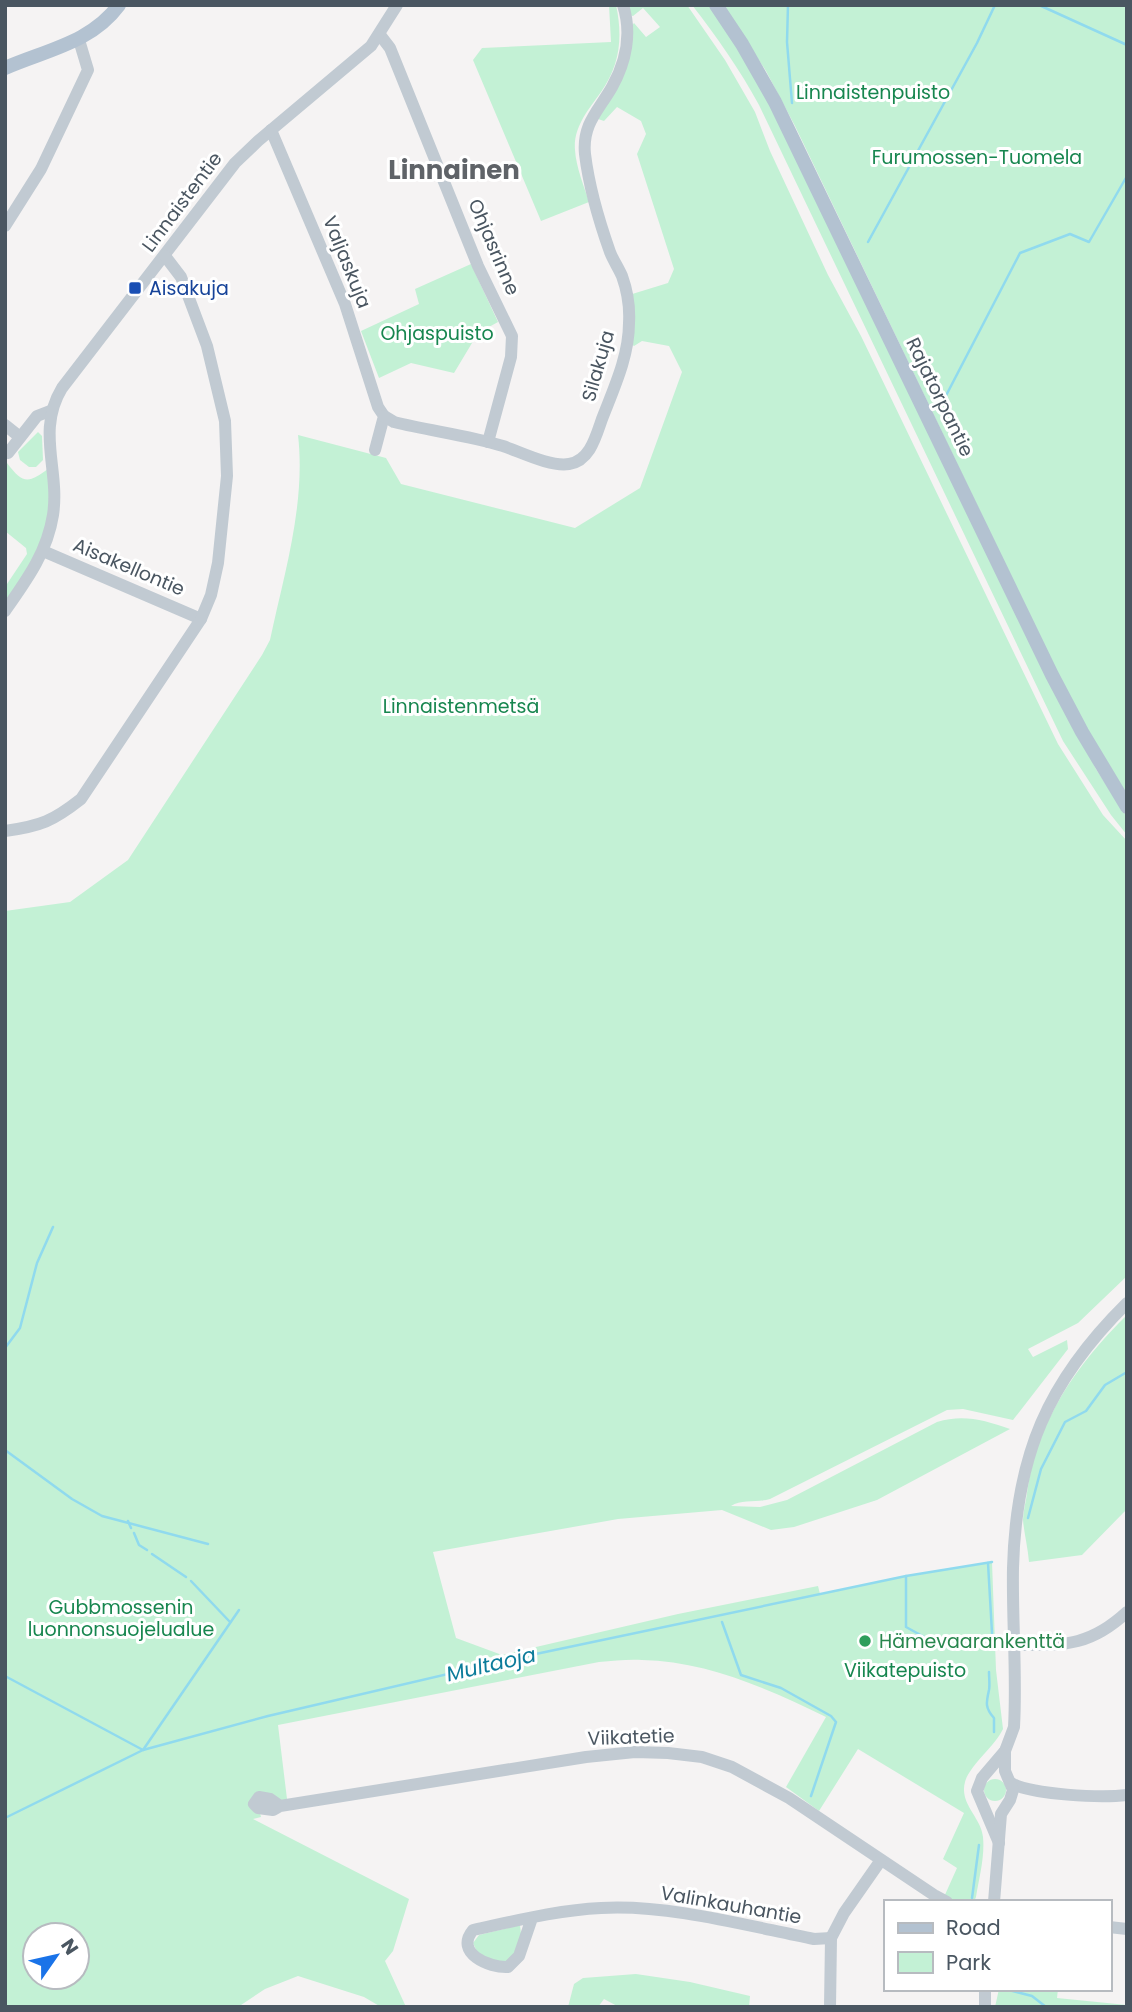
<svg xmlns="http://www.w3.org/2000/svg" width="1132" height="2012" font-family="Poppins,sans-serif">
  <style>
    .green { fill: #c3f1d5; fill-rule: evenodd }
    .lines { fill: none; stroke-linecap: round; stroke-linejoin: round }
    .stream { stroke: #90daee; stroke-width: 2.5 }
    .minor { stroke: #c1cad2; stroke-width: 12 }
    .major { stroke: #b3c2d1; stroke-width: 14 }
    .transit-dot { fill: #1a4fb4; stroke: #fff; stroke-width: 2.5 }
    .leisure-dot { fill: #2e9e5b; stroke: #fff; stroke-width: 2.5 }
    .labels { text-anchor: middle; dominant-baseline: central; stroke-width: 6; stroke-linejoin: round; paint-order: stroke }
    .park-label { font-size: 19px; fill: #17864f; stroke: #fff }
    .street-label { font-size: 19px; fill: #4a5661; stroke: #fff }
    .transit-label { font-size: 19px; fill: #164399; stroke: #fff; text-anchor: start }
    .leisure-label { font-size: 19px; fill: #27864d; stroke: #fff; text-anchor: start }
    .water-label { font-size: 21px; font-style: italic; fill: #0c7c9b; stroke: #fff }
    .district-label { font-size: 26px; font-weight: bold; fill: #5f6368; stroke: #fff }
  </style>
  <rect width="100%" height="100%" fill="#f5f3f3"/>
  <g class="green">
    <path d="M609,5H616C623,37 620,65 601,92C589,109 573,127 575,150C576,167 584,186 589,202L541,221L473,60L482,48L611,42Z"/>
    <path d="M627,5H687L725,60L755,112L770,151L828,275L861,336L1058,744L1103,815L1127,841V1276L1078,1323L1028,1349L1033,1357L1067,1340L1068,1349L1013,1420L963,1409L947,1410L770,1499C757,1503 742,1499 731,1506L760,1507L787,1500L937,1422C963,1414 984,1420 1010,1429L877,1500L794,1527L771,1530L722,1510L618,1519L433,1552L456,1638L502,1655L678,1614L818,1586L820,1594L906,1576L992,1562L996,1670L1003,1729C995,1746 969,1766 965,1782C959,1804 981,1817 983,1837C985,1857 979,1878 976,1897L974,1902H961L944,1897L957,1868L943,1859L964,1813L858,1749L819,1811L786,1787L826,1717C769,1689 706,1661 642,1660C628,1659 614,1661 599,1662L278,1725L287,1799L260,1813L261,1817L253,1819L409,1899L393,1951L385,1961L406,2007H381L364,1997L298,1976L265,1989L238,2007H5V911L70,902L128,860L262,655L270,640C284,574 306,504 298,435L386,458L401,484L575,528L640,488L682,372L669,346L642,341L634,346L631,344L629,295L668,283L674,269L637,154L646,134L641,121L617,107L604,121L598,119L631,27L634,23L646,37L660,27L643,8L633,16L629,15ZM35,1935H77V1977H35Z"/>
    <path d="M692,5H708L714,11L754,73L1096,769L1127,817V835L1111,815L1063,741L759,105C740,70 717,37 692,5Z"/>
    <polygon points="723,5 1127,5 1127,796 1074,707 795,126 766,71"/>
    <polygon points="471,264 498,322 478,333 454,373 411,363 379,378 361,331 419,304 415,289"/>
    <polygon points="38,432 42,436 43,460 36,467 29,467 20,460 18,452"/>
    <path d="M7,463C23,484 28,484 49,468L52,496L40,550L5,605V587L27,554L26,548L5,531Z"/>
    <path d="M1127,1315V1509L1082,1555L1029,1562C1028,1548 1024,1533 1023,1520C1023,1511 1026,1502 1027,1493C1036,1422 1077,1364 1127,1315Z"/>
    <circle cx="995" cy="1790" r="11"/>
    <path d="M520,1925C523,1946 520,1952 503,1964L478,1954L473,1943L479,1935Z"/>
    <polygon points="636,1974 690,1982 750,1996 749,2007 619,2007 604,1999 598,2007 568,2007 574,1984 583,1978"/>
    <polygon points="999,1989 1058,1989 1057,1998 1127,2005 1127,2007 995,2007"/>
  </g>
  <g class="lines">
    <g class="stream">
      <polyline points="788,5 787,42 792,103"/>
      <polyline points="1039,5 1127,45"/>
      <polyline points="868,242 977,43 995,5"/>
      <polyline points="938,411 1020,253 1070,234 1089,242 1127,176"/>
      <polyline points="5,1348 20,1328 37,1263 53,1227"/>
      <polyline points="5,1450 72,1499 102,1516 208,1544"/>
      <polyline points="1028,1518 1041,1469 1065,1422 1086,1411 1105,1385 1127,1372"/>
      <polyline points="128,1521 131,1528"/>
      <polyline points="134,1533 139,1545 147,1550"/>
      <polyline points="152,1554 186,1577"/>
      <polyline points="988,1563 992,1633"/>
      <polyline points="906,1576 906,1627 937,1644"/>
      <polyline points="191,1581 230,1622"/>
      <polyline points="722,1622 741,1675 781,1688 831,1716 836,1722 811,1796"/>
      <path d="M989,1672C989,1678 990,1685 989,1690C986,1703 985,1708 994,1718V1732"/>
      <polyline points="5,1676 143,1750 239,1610"/>
      <polyline points="5,1818 143,1750 268,1716 512,1659 906,1576 992,1562"/>
      <polyline points="972,1898 979,1845"/>
      <polyline points="1005,1989 1032,1996 1046,2007"/>
    </g>
    <g class="minor">
      <polyline points="380,35 390,48 478,266 512,336 511,357 488,442"/>
      <polyline points="271,130 345,304 378,407 384,416 375,450"/>
      <polyline points="5,226 41,169 88,70 79,40"/>
      <path d="M384,416L394,422C430,431 467,435 503,446C521,452 550,467 569,464C590,461 596,436 602,419C614,388 629,356 629,323C630,307 627,290 622,276C618,267 613,260 610,252C599,221 589,187 585,154C582,124 599,110 612,87C626,62 632,33 623,5"/>
      <polyline points="5,425 20,437"/>
      <polyline points="8,453 37,416 50,411"/>
      <polyline points="43,551 201,619"/>
      <path d="M5,611C26,581 47,553 53,515C60,470 36,431 62,388L235,163L258,141L371,46L397,5"/>
      <path d="M5,831C41,826 53,821 81,799L201,619L211,595L218,563L227,476L225,421L207,346L181,277L165,256"/>
      <path d="M1015,1645C1064,1645 1089,1647 1127,1612"/>
      <path d="M1011,1783C1032,1795 1101,1798 1127,1795"/>
      <polyline points="280,1806 270,1799 259,1797 254,1804 258,1808 273,1810 280,1806 586,1757 635,1752 668,1753 702,1757 732,1767 789,1798 934,1895 947,1902"/>
      <path d="M999,1843L977,1791L982,1778L1005,1751L1014,1727C1017,1674 1012,1621 1013,1568C1016,1456 1047,1382 1127,1303"/>
      <polyline points="994,1902 1001,1814 1010,1800 1013,1790 1005,1771 1005,1751"/>
      <path d="M532,1918L519,1956L508,1967C489,1968 454,1953 473,1930C515,1921 558,1910 601,1908C668,1904 748,1926 814,1939L831,1938"/>
      <polyline points="1109,1927 1127,1929"/>
      <polyline points="830,2007 831,1938 844,1913 881,1860"/>
      <polyline points="985,2007 985,1989"/>
    </g>
    <g class="major">
      <polyline points="716,5 742,44 775,102 1052,675 1082,732 1127,807"/>
      <path d="M5,68C46,50 91,43 119,5"/>
    </g>
  </g>
  <rect class="transit-dot" x="128" y="281" width="14" height="14" rx="3.5"/>
  <circle class="leisure-dot" cx="865" cy="1641" r="7"/>
  <g class="labels">
    <g class="park-label">
      <text x="873" y="92">Linnaistenpuisto</text>
      <text x="977" y="157">Furumossen-Tuomela</text>
      <text x="437" y="333">Ohjaspuisto</text>
      <text x="461" y="706">Linnaistenmetsä</text>
      <text x="121" y="1607">Gubbmossenin<tspan x="121" dy="22">luonnonsuojelualue</tspan></text>
      <text x="905" y="1670">Viikatepuisto</text>
    </g>
    <g class="street-label">
      <text transform="translate(182 202) rotate(-53)">Linnaistentie</text>
      <text transform="translate(494 247) rotate(67)">Ohjasrinne</text>
      <text transform="translate(347 262) rotate(68)">Valjaskuja</text>
      <text transform="translate(598 366) rotate(-74)">Silakuja</text>
      <text transform="translate(940 397) rotate(64)">Rajatorpantie</text>
      <text transform="translate(129 567) rotate(23)">Aisakellontie</text>
      <text transform="translate(631 1737) rotate(-2)">Viikatetie</text>
      <text transform="translate(731 1905) rotate(10)">Valinkauhantie</text>
    </g>
    <g class="transit-label">
      <text x="149" y="288">Aisakuja</text>
    </g>
    <g class="leisure-label">
      <text x="879" y="1641">Hämevaarankenttä</text>
    </g>
    <g class="water-label">
      <text transform="translate(491 1664) rotate(-13)">Multaoja</text>
    </g>
    <g class="district-label">
      <text x="454" y="170">Linnainen</text>
    </g>
  </g>
  <rect width="1132" height="2012" fill="none" stroke="#4a5661" stroke-width="14"/>
  <rect x="884" y="1900" width="228" height="91" fill="#ffffff" stroke="#b7bbc0" stroke-width="2"/>
  <rect x="898" y="1923" width="35" height="10" fill="#b3c2d1" stroke="#b7bbc0" stroke-width="2"/>
  <text x="946" y="1935" font-size="21" fill="#4a5661">Road</text>
  <rect x="898" y="1952" width="35" height="21" fill="#c3f1d5" stroke="#b7bbc0" stroke-width="2"/>
  <text x="946" y="1970" font-size="21" fill="#4a5661">Park</text>
  <g transform="translate(56 1956) rotate(56)"><circle r="33" fill="#ffffff" stroke="#b7bbc0" stroke-width="2"/>
  <path d="M0-5L12 26L0 18L-12 26Z" fill="#1a73e8"/>
  <text y="-10" font-size="19" font-weight="bold" text-anchor="middle" fill="#4a5661">N</text>
  </g>
</svg>
